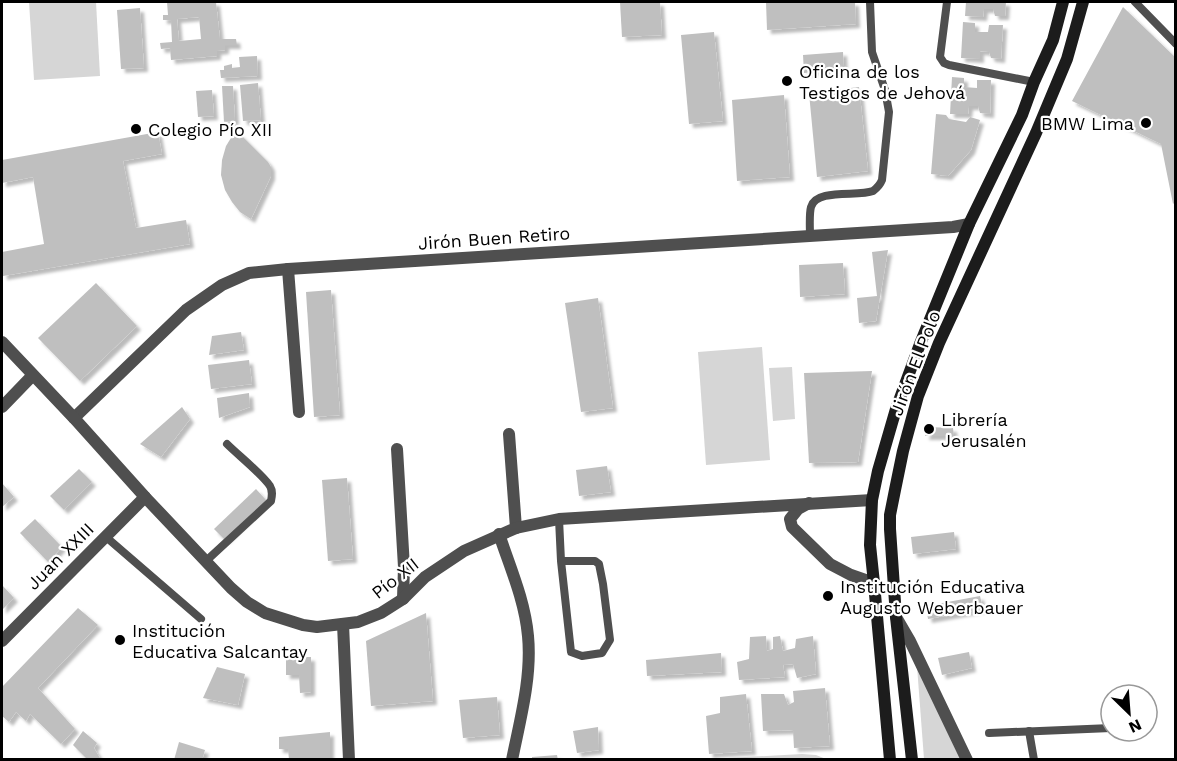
<svg xmlns="http://www.w3.org/2000/svg" width="1177" height="761" font-family="'Work Sans',sans-serif">
  <style>
    .green { fill: #d6d6d6 }
    .building { fill: #bfbfbf; fill-rule: evenodd; filter: url(#shadow) }
    .lines { fill: none; stroke-linecap: round; stroke-linejoin: round }
    .service { stroke: #4f4f4f; stroke-width: 8 }
    .minor { stroke: #4f4f4f; stroke-width: 12 }
    .tertiary { stroke: #4f4f4f; stroke-width: 12 }
    .secondary { stroke: #1c1c1c; stroke-width: 12 }
    .poi-dot { fill: #000; stroke: #fff; stroke-width: 2 }
    .labels { text-anchor: middle; dominant-baseline: central; stroke-width: 4.5; stroke-linejoin: round; paint-order: stroke }
    .poi-label { font-size: 18px; fill: #000; stroke: #fff; text-anchor: start }
    .street-label { font-size: 18px; fill: #000; stroke: #fff }
  </style>
  <defs>
    <filter id="shadow"><feDropShadow dx="4" dy="4" stdDeviation="1.5" flood-color="#0004"/></filter>
  </defs>
  <rect width="100%" height="100%" fill="#fff"/>
  <g class="green">
    <polygon points="29,2 96,2 100,76 34,80"/>
    <polygon points="762,347 770,460 706,465 698,352"/>
    <polygon points="792,367 795,419 773,421 769,368"/>
    <polygon points="917,666 960,759 924,759"/>
    <polygon points="802,754 816,755 826,759 709,759"/>
  </g>
  <g class="building">
    <path d="M167,2H216L220,39H236L237,45H225V50L217,51V56L171,60L170,48L161,49L160,43L172,42L171,20H163V15H168ZM199,17L201,39L179,41L177,19Z"/>
    <polygon points="620,2 660,2 662,35 622,37"/>
    <polygon points="766,2 855,2 856,24 767,30"/>
    <polygon points="966,2 1006,2 1005,16 995,16 993,9 984,9 983,17 965,16"/>
    <polygon points="1123,7 1176,58 1176,201 1173,204 1161,144 1072,101"/>
    <polygon points="140,8 144,68 121,69 117,10"/>
    <polygon points="963,22 975,23 975,32 988,32 989,25 1003,25 1001,59 991,58 989,52 980,51 980,59 961,58"/>
    <polygon points="714,32 723,121 689,124 681,35"/>
    <polygon points="843,52 844,69 804,73 803,55"/>
    <polygon points="257,56 258,76 221,78 220,70 224,70 224,66 232,64 232,68 240,67 239,57"/>
    <polygon points="952,77 964,78 964,87 977,88 977,80 991,80 990,114 980,113 978,106 969,106 968,114 950,114"/>
    <polygon points="258,83 261,120 243,121 240,85"/>
    <polygon points="222,86 233,86 235,121 224,122"/>
    <polygon points="859,87 868,171 817,177 809,93"/>
    <polygon points="212,90 214,116 198,117 196,91"/>
    <polygon points="784,95 790,177 737,181 732,100"/>
    <polygon points="936,114 946,115 949,119 966,122 970,117 980,120 971,150 948,176 931,174"/>
    <polygon points="158,132 162,154 123,161 136,228 186,220 190,244 3,276 2,252 44,244 33,177 2,183 2,160"/>
    <polygon points="234,133 240,134 268,162 271,167 271,176 251,219 240,212 232,202 225,190 221,175 222,160 226,146"/>
    <polygon points="888,250 876,321 859,323 857,298 877,296 872,252"/>
    <polygon points="843,263 845,294 800,297 799,265"/>
    <polygon points="96,283 137,326 80,381 38,338"/>
    <polygon points="331,290 340,415 314,417 306,292"/>
    <polygon points="598,298 613,408 581,412 565,303"/>
    <polygon points="241,332 244,350 209,355 212,336"/>
    <polygon points="249,360 252,384 211,389 208,365"/>
    <polygon points="872,371 858,462 809,463 804,373"/>
    <polygon points="249,393 250,407 219,418 217,398"/>
    <polygon points="182,407 190,419 161,457 140,444"/>
    <polygon points="928,427 953,428 954,436 925,436"/>
    <polygon points="607,466 611,492 579,496 576,470"/>
    <polygon points="79,469 92,482 64,510 50,496"/>
    <polygon points="347,478 353,559 328,561 322,480"/>
    <polygon points="2,483 14,497 2,507"/>
    <polygon points="256,489 266,500 225,540 214,529"/>
    <polygon points="35,519 62,547 48,562 20,533"/>
    <polygon points="954,532 956,549 913,554 911,537"/>
    <polygon points="2,585 14,598 2,610"/>
    <polygon points="980,596 983,609 928,619 926,606"/>
    <polygon points="78,608 98,625 38,688 75,729 61,744 30,714 26,721 16,712 9,722 2,716 2,687"/>
    <polygon points="426,613 433,701 371,706 366,641"/>
    <polygon points="766,636 767,651 773,649 773,637 780,636 783,651 795,648 796,639 813,636 816,674 797,678 793,664 783,665 785,677 739,680 737,662 749,659 750,637"/>
    <polygon points="969,652 972,668 942,675 938,658"/>
    <polygon points="721,653 722,672 647,676 646,660"/>
    <polygon points="286,657 311,657 311,692 300,693 299,675 286,675"/>
    <polygon points="217,667 245,674 238,705 203,698"/>
    <polygon points="825,688 830,746 794,748 793,730 763,731 761,694 784,694 788,705 794,702 793,691"/>
    <polygon points="746,694 752,751 709,754 706,716 720,713 720,697"/>
    <polygon points="497,697 500,735 463,738 459,700"/>
    <polygon points="598,727 599,750 577,753 573,731"/>
    <polygon points="83,731 97,743 94,748 101,760 88,760 73,745"/>
    <polygon points="330,732 330,760 289,760 288,749 279,749 279,737"/>
    <polygon points="179,742 205,750 202,760 174,760"/>
    <polygon points="557,755 558,760 532,760 532,757"/>
  </g>
  <g class="lines">
    <g class="service">
      <polyline points="947,2 940,57 944,63 949,65 1034,82"/>
      <polyline points="1135,2 1176,44"/>
      <path d="M810,236C810,228 809,214 811,207C816,188 858,197 873,191C877,188 880,185 882,180L889,112L885,90L872,52L870,2"/>
      <polyline points="559,519 561,561 571,652 582,656 602,653 610,640 603,584 599,564 595,561 561,561"/>
      <polyline points="106,537 201,619"/>
      <path d="M206,561L271,501C272,496 273,491 270,486C262,474 238,455 227,444"/>
      <polyline points="1029,731 1034,760"/>
      <polyline points="989,733 1111,728"/>
    </g>
    <g class="minor">
      <polyline points="288,269 299,412"/>
      <polyline points="2,407 32,376"/>
      <polyline points="74,418 186,310 222,285 249,273 288,269 953,227 969,224"/>
      <polyline points="509,434 516,528"/>
      <polyline points="397,449 404,567 403,599"/>
      <polyline points="809,503 798,509 790,519 792,527 830,564 851,575 874,583"/>
      <path d="M499,534C510,567 525,601 528,636C532,677 520,720 512,760"/>
      <polyline points="896,617 910,641 967,760"/>
      <polyline points="343,624 349,760"/>
      <polyline points="2,641 145,497"/>
    </g>
    <polyline class="tertiary" points="2,342 74,418 145,497 231,588 247,602 265,613 303,625 317,627 358,622 381,613 403,599 425,577 464,551 516,528 559,519 872,500"/>
    <g class="secondary">
      <polyline points="890,760 874,583 870,545 872,500 878,471 896,409 920,344 969,224 1022,115 1034,82 1053,40 1063,2"/>
      <polyline points="912,760 896,617 890,529 890,515 895,490 903,451 918,396 939,343 1036,133 1067,59 1083,2"/>
    </g>
  </g>
  <g class="poi-dot">
    <circle cx="787" cy="81" r="6"/>
    <circle cx="1146" cy="123" r="6"/>
    <circle cx="136" cy="129" r="6"/>
    <circle cx="929" cy="429" r="6"/>
    <circle cx="828" cy="596" r="6"/>
    <circle cx="120" cy="640" r="6"/>
  </g>
  <g class="labels">
    <g class="poi-label">
      <text x="799" y="71">Oficina de los<tspan x="799" dy="21">Testigos de Jehová</tspan></text>
      <text x="1134" y="123" text-anchor="end">BMW Lima</text>
      <text x="148" y="129">Colegio Pío XII</text>
      <text x="941" y="419">Librería<tspan x="941" dy="21">Jerusalén</tspan></text>
      <text x="840" y="586">Institución Educativa<tspan x="840" dy="21">Augusto Weberbauer</tspan></text>
      <text x="132" y="630">Institución<tspan x="132" dy="21">Educativa Salcantay</tspan></text>
    </g>
    <g class="street-label">
      <text transform="translate(494 238) rotate(-4)">Jirón Buen Retiro</text>
      <text transform="translate(915 363) rotate(-69)">Jirón El Polo</text>
      <text transform="translate(60 556) rotate(-45)">Juan XXIII</text>
      <text transform="translate(395 578) rotate(-38)">Pío XII</text>
    </g>
  </g>
  <rect width="1177" height="761" fill="none" stroke="#000000" stroke-width="6"/>
  <g transform="translate(1129 713) rotate(155)"><circle r="28" fill="#ffffff" stroke="#999999" stroke-width="1.5"/>
  <path d="M0-4.5L10 22L0 15L-10 22Z" fill="#000000"/>
  <text y="-9" font-size="16" font-weight="bold" text-anchor="middle" fill="#000000">N</text>
  </g>
</svg>
